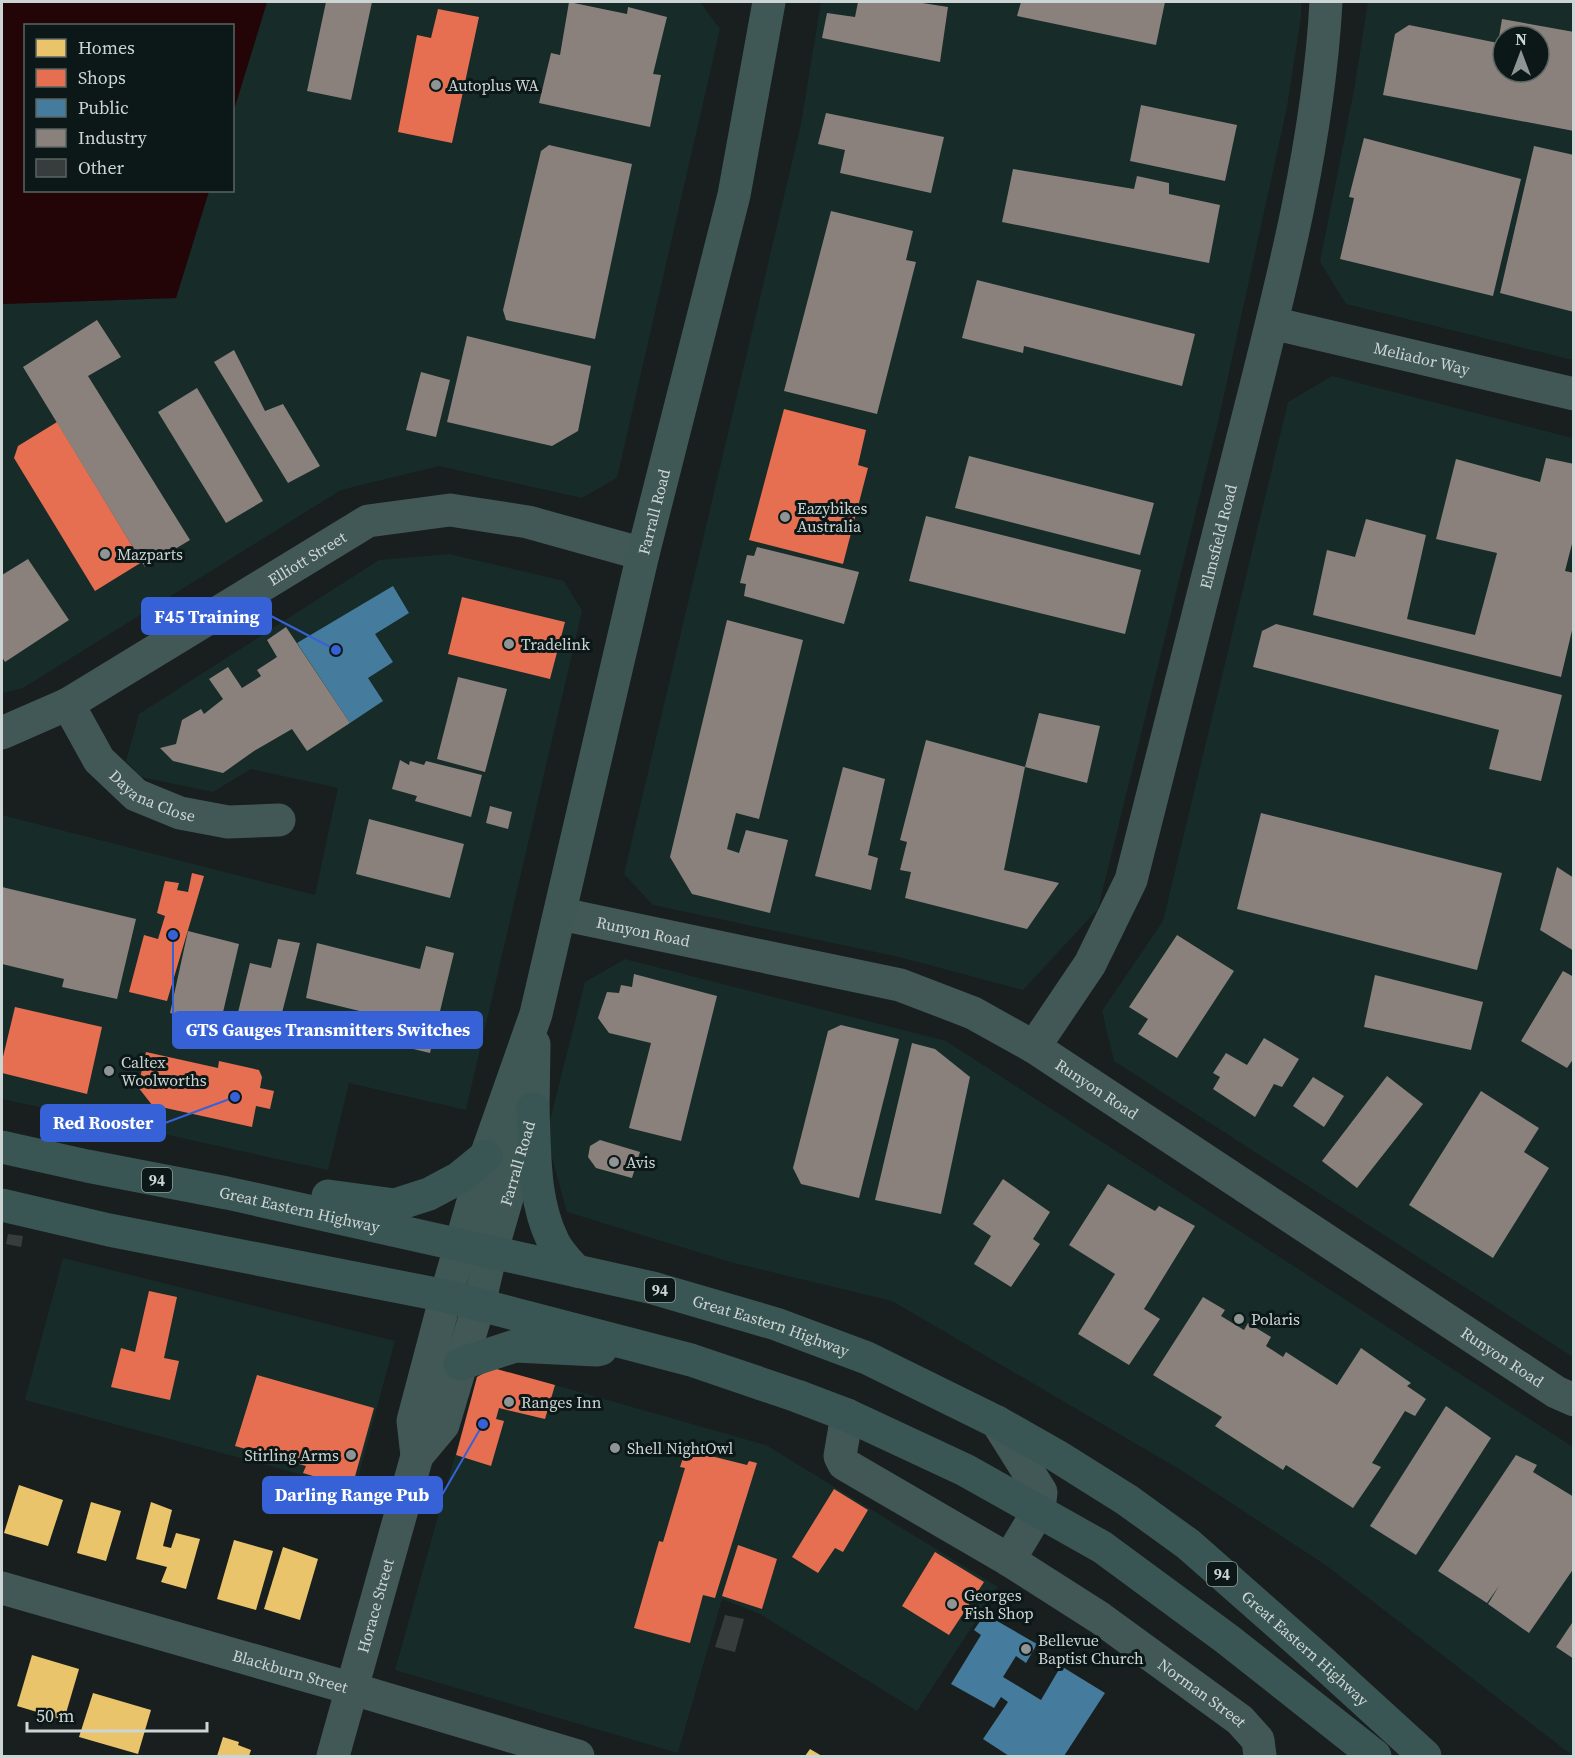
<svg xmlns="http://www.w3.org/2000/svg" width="1575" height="1758" font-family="'Source Serif 4',serif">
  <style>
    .built { fill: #172b29; fill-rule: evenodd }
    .water { fill: #230508 }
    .homes { fill: #e9c46a }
    .shops { fill: #e76f51 }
    .public { fill: #457b9d }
    .industry { fill: #8a817c; fill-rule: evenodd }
    .building { fill: #373c3c }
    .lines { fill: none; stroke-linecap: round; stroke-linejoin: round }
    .minor { stroke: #415857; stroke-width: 33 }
    .major { stroke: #3f5856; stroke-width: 33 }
    .highway { stroke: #3a5654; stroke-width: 33 }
    .poi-dot { fill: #8e9594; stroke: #0c1817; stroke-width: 2 }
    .labels { text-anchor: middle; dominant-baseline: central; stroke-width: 6; stroke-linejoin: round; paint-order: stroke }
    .shield { fill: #0c1817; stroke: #939c9b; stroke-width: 1.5 }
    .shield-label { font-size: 15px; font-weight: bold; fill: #cdd5d4 }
    .poi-label { font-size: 16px; fill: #cdd5d4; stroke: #0c1817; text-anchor: start }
    .street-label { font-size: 16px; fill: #cdd5d4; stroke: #0c1817 }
    .leader { fill: none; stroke: #3762d7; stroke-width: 2 }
    .callout-dot { fill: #3762d7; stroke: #0c1817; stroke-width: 2 }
    .callout { fill: #3762d7; stroke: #3762d7; stroke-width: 2 }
    .callout-label { font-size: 18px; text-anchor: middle; font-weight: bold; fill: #fff }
  </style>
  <rect width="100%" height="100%" fill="#181f1e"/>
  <g class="built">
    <polygon points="267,2 700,2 720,29 617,478 582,498 439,466 341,490 23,688 2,693 2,304 176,298 209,191 232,190 233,113"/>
    <polygon points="821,2 1301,2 1301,17 1287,107 1219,418 1098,909 1023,990 899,957 653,905 624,874 801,124"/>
    <path d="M1368,2H1573V360L1346,304L1320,262L1354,90ZM1503,36H1539V72H1503Z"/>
    <polygon points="1332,376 1573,438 1573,1357 1114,1061 1102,1011 1163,921 1288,402"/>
    <polygon points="449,554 564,581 582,611 466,1110 349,1083 328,1170 2,1099 2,815 315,895 338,788 251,769 213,792 141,777 126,761 139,714 379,560"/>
    <polygon points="625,959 946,1041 1573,1447 1573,1756 1327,1566 1184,1472 892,1301 730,1262 567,1212 546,1136 585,982"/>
    <polygon points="63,1258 395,1341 355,1489 25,1400"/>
    <polygon points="477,1377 555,1385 766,1445 998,1587 917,1711 760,1614 722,1599 678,1753 395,1670"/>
  </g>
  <polygon class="water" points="2,2 267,2 233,113 232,26 26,26 26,190 209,191 176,298 2,304"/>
  <g class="homes">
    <polygon points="19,1485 63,1500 48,1546 4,1533"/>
    <polygon points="91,1502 121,1511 106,1561 77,1553"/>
    <polygon points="151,1502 172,1510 163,1546 171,1548 176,1533 200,1539 186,1589 161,1582 167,1567 136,1559"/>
    <polygon points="234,1540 273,1551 256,1610 217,1599"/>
    <polygon points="283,1547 318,1559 300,1620 264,1609"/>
    <polygon points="32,1655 79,1669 64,1720 17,1706"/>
    <polygon points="93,1693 151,1710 138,1754 79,1737"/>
    <polygon points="223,1737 239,1742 238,1745 251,1750 249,1756 217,1756"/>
    <polygon points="810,1749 822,1756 805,1756"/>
  </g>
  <g class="shops">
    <polygon points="438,9 479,17 452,143 398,132 417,35 431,38"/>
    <polygon points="784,409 866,430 858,465 868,468 843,564 749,540"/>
    <polygon points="57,422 142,562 95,591 14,458 18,446"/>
    <polygon points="462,597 565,622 550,679 448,654"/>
    <polygon points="192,873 204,876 167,1001 129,992 144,935 158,939 165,916 157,913 165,881 179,883 177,890 188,892"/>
    <polygon points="15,1007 102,1027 87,1094 2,1073 2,1061"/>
    <polygon points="146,1052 218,1068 219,1061 259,1070 262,1077 260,1088 274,1091 270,1109 256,1106 252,1127 152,1105 138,1087"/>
    <polygon points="149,1291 177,1297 164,1358 179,1361 170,1400 111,1387 121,1348 135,1352"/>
    <polygon points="493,1368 555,1385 545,1419 499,1408 496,1419 504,1421 491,1466 456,1455 477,1377"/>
    <polygon points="257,1375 374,1408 354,1480 342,1476 340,1484 303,1473 306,1466 235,1446"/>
    <polygon points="687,1446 696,1448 695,1452 747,1465 749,1461 757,1463 715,1598 703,1595 690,1643 634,1628 659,1541 663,1542 685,1468 680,1467"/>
    <polygon points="834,1489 868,1510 843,1552 835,1548 818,1573 792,1557"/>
    <polygon points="738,1545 777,1559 762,1609 722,1596"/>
    <polygon points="935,1552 984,1582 949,1635 902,1606"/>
  </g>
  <g class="public">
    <polygon points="393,586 409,613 375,634 393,662 368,678 383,701 350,723 297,643"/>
    <polygon points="985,1614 1037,1644 1026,1663 1016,1656 1003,1677 1041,1700 1061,1666 1105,1693 1064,1756 1009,1756 983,1739 1008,1702 1001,1697 994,1708 951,1684 981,1635 974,1630"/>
  </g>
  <g class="industry">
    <polygon points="326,2 372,2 351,100 307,91"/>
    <polygon points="569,2 627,14 628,7 667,17 653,74 661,75 650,127 539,103 551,53 560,55"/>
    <polygon points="858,2 916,2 948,7 940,62 822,38 827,13 855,17"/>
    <polygon points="1021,2 1165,2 1156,45 1017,16"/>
    <path d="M1502,19L1574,32V131L1383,95L1395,34L1409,25L1498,43ZM1503,36H1539V72H1503Z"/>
    <polygon points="1141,105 1237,125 1225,181 1130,161"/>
    <polygon points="826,113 944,137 931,193 840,173 845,150 818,144"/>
    <polygon points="1364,138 1521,179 1493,296 1340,259 1354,198 1349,197"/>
    <polygon points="549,145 632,164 595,339 506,320 503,310 541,151"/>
    <polygon points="1534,146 1574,155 1574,312 1500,293"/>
    <polygon points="1013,169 1134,189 1137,176 1169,183 1169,194 1220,205 1209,263 1002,222"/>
    <polygon points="831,211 913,231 906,260 916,262 877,414 784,391"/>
    <polygon points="977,280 1195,334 1182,386 1024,346 1023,353 962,338"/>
    <polygon points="97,320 121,357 88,376 190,540 145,567 23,367"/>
    <polygon points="467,336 591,366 578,431 552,446 447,422"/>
    <polygon points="234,350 265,411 283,404 320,466 288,483 214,362"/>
    <polygon points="421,372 450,380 436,437 406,430"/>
    <polygon points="197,388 263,501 226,523 158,412"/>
    <polygon points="969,456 1154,503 1140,555 955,508"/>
    <polygon points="1546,458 1574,464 1574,536 1565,571 1574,573 1574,622 1561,677 1313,615 1327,550 1355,557 1366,519 1426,535 1407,619 1475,635 1497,553 1436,539 1456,459 1540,482"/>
    <polygon points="926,516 1141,570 1125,634 909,581"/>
    <polygon points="757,547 859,572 844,624 744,596 746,584 740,583 747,555 754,556"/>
    <polygon points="28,559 69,620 5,662 2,657 2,575"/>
    <polygon points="727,620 803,640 759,819 736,813 727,849 739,853 746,830 788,840 770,913 692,894 670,857"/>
    <polygon points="1276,624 1562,695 1541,781 1489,769 1499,730 1253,667 1262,631"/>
    <polygon points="286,627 350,723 307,751 292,729 254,751 223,773 173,761 160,748 176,744 182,720 201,709 204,714 223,699 209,679 228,667 242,688 261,676 257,670 277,657 267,640"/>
    <polygon points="458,677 507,689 485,772 437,759"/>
    <polygon points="1039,713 1100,726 1087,783 1025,767 1004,870 1059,883 1027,929 905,898 911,872 900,870 907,842 900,840 926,740 1025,767"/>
    <polygon points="400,760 409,765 410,761 424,765 426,761 482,775 471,817 415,801 417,796 392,789"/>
    <polygon points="843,767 885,779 868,855 878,858 871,890 815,876"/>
    <polygon points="490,806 512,812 508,829 486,823"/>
    <polygon points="1261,813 1502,873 1477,970 1237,909"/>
    <polygon points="369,819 464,844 450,898 356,874"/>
    <polygon points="1557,867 1574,878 1574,951 1540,930"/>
    <polygon points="2,887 136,919 117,999 62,987 64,979 2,964"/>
    <polygon points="188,931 239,944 220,1025 170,1013"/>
    <polygon points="1177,935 1234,971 1177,1058 1138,1034 1148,1019 1129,1007"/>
    <polygon points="278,939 300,943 275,1040 234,1029 250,963 271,968"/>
    <polygon points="317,943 420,969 426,946 454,953 430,1053 405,1047 409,1023 306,998"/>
    <polygon points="1563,971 1574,977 1574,1058 1567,1068 1521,1041"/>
    <polygon points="634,974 717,996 681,1141 629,1128 651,1043 609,1033 598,1018 607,992 619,993 621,985 632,987"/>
    <polygon points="1375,975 1483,1002 1471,1050 1364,1027"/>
    <polygon points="841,1025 899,1039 859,1198 801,1184 793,1168 828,1031"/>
    <polygon points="1264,1038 1299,1059 1282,1087 1274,1084 1255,1117 1213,1089 1220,1077 1213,1073 1226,1053 1247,1065"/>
    <polygon points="912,1043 935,1049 970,1077 941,1214 875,1200"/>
    <polygon points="1387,1076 1423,1104 1357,1188 1322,1161"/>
    <polygon points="1313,1077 1344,1096 1324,1127 1293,1106"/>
    <polygon points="1481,1091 1539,1128 1524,1152 1549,1168 1493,1258 1409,1205"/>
    <polygon points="600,1140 640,1152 632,1178 596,1168 588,1157 590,1146"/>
    <polygon points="1003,1179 1050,1212 1033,1239 1040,1244 1011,1287 974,1264 991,1236 973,1224"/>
    <polygon points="1108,1184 1155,1211 1159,1206 1195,1226 1144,1309 1160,1319 1129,1365 1078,1334 1115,1274 1069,1245"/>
    <polygon points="1203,1297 1225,1310 1221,1316 1244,1330 1248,1323 1271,1337 1266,1346 1283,1357 1286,1352 1337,1385 1361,1348 1411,1383 1407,1386 1426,1399 1415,1416 1405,1411 1372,1463 1381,1467 1353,1508 1286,1465 1283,1470 1215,1426 1222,1417 1153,1375"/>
    <polygon points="1446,1406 1491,1438 1416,1555 1370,1526"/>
    <polygon points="1516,1455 1537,1465 1533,1472 1574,1497 1574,1568 1529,1633 1488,1604 1499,1586 1487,1603 1438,1571"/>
    <polygon points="1574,1620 1574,1659 1556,1647"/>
  </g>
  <g class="building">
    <polygon points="8,1234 23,1236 21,1247 6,1244"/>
    <polygon points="725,1615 744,1619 735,1652 715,1647"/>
  </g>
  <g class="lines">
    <g class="minor">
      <path id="s1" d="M1272,323L1574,394"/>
      <path id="s2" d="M68,704L99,760L136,795L180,813L228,822L279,820"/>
      <path id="s3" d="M2,733L68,704L368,521L450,510L528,522L643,554"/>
      <path id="s4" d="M561,914L900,985L973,1013L1034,1047L1556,1392L1574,1400"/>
      <path id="s5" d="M1034,1047L1090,964L1131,880C1168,732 1206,585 1243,437C1279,295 1318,149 1326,2"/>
      <path id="s6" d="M847,1415L840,1456L844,1464L1009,1560L1100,1618L1240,1720L1258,1740L1260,1756"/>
      <polyline points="997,1422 1041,1492 1039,1510 1009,1560"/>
      <polyline points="417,1456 413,1421 446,1296"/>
      <path id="s7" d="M2,1588L353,1689L578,1756"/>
      <path id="s8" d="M333,1756L417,1456L443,1425L479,1304"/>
    </g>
    <g class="major">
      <path id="s9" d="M446,1296L486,1156L536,1014L643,554L734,195L769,2"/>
      <path id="s10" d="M479,1304L491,1253L533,1109L534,1044"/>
    </g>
    <g class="highway">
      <path d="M533,1109C535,1154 533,1200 553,1241C558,1252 568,1262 576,1271"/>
      <path id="s11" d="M2,1147L87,1166L227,1193L653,1288L776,1324L867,1358L997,1422L1057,1456L1127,1500L1188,1544L1322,1662L1425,1756"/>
      <polyline points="328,1196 395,1205 429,1194 459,1178 486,1156"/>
      <polyline points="2,1205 109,1230 446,1296 691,1360 797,1396 847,1415 965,1470 1102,1547 1227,1639 1375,1756"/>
      <polyline points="460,1364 515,1346 597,1350 601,1349"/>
    </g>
  </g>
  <g class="poi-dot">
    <circle cx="436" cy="85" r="6"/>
    <circle cx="785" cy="517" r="6"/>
    <circle cx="105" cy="554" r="6"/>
    <circle cx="509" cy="644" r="6"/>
    <circle cx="109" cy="1071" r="6"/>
    <circle cx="614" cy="1162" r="6"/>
    <circle cx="1239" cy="1319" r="6"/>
    <circle cx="509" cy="1402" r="6"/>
    <circle cx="615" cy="1448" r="6"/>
    <circle cx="351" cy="1455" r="6"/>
    <circle cx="952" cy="1604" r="6"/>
    <circle cx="1026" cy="1649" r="6"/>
  </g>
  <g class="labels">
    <g class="shield">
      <rect x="142" y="1168" width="30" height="24" rx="4.5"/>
      <rect x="645" y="1278" width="30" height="24" rx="4.5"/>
      <rect x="1207" y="1562" width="30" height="24" rx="4.5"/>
    </g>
    <g class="shield-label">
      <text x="157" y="1180">94</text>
      <text x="660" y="1290">94</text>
      <text x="1222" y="1574">94</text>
    </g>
    <g class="poi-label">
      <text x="448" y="85">Autoplus WA</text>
      <text x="797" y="508">Eazybikes<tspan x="797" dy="18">Australia</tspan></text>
      <text x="117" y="554">Mazparts</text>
      <text x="521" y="644">Tradelink</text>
      <text x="121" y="1062">Caltex<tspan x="121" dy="18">Woolworths</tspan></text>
      <text x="626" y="1162">Avis</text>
      <text x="1251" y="1319">Polaris</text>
      <text x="521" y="1402">Ranges Inn</text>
      <text x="627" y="1448">Shell NightOwl</text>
      <text x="339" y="1455" text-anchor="end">Stirling Arms</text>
      <text x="964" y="1595">Georges<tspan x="964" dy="18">Fish Shop</tspan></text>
      <text x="1038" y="1640">Bellevue<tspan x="1038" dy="18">Baptist Church</tspan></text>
    </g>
    <g class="street-label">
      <text stroke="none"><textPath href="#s1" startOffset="154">Meliador Way</textPath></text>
      <text stroke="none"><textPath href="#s9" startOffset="812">Farrall Road</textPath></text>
      <text stroke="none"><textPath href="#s5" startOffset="548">Elmsfield Road</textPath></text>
      <text stroke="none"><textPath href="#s3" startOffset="352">Elliott Street</textPath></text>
      <text stroke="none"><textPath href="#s2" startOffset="130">Dayana Close</textPath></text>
      <text stroke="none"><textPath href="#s4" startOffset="84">Runyon Road</textPath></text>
      <text stroke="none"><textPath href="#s4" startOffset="570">Runyon Road</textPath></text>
      <text stroke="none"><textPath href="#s10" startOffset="146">Farrall Road</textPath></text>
      <text stroke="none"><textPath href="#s11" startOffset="304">Great Eastern Highway</textPath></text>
      <text stroke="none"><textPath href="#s11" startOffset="790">Great Eastern Highway</textPath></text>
      <text stroke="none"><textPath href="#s4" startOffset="1056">Runyon Road</textPath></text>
      <text stroke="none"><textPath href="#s8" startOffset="156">Horace Street</textPath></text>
      <text stroke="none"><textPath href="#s11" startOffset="1420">Great Eastern Highway</textPath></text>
      <text stroke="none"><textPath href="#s7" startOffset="300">Blackburn Street</textPath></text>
      <text stroke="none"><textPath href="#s6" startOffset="476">Norman Street</textPath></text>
    </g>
  </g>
  <path class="leader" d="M336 650L271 616M173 935L173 1030M235 1097L165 1123M483 1424L442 1495"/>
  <g class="callout-dot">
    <circle cx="336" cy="650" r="6"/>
    <circle cx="173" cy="935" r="6"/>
    <circle cx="235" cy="1097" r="6"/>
    <circle cx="483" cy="1424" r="6"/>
  </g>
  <g class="callout">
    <rect x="142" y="598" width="129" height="36" rx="6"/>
    <rect x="173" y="1012" width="309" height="36" rx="6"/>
    <rect x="41" y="1105" width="124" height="36" rx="6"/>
    <rect x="263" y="1477" width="179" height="36" rx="6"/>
  </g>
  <g class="callout-label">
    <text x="207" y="623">F45 Training</text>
    <text x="328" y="1036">GTS Gauges Transmitters Switches</text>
    <text x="103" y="1129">Red Rooster</text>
    <text x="352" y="1501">Darling Range Pub</text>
  </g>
  <rect width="1575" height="1758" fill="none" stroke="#cdd5d4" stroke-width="6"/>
  <rect x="24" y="24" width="210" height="168" fill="#0c1817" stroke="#596463" stroke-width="1.5"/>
  <rect x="36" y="39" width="30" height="18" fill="#e9c46a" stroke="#596463" stroke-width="1.5"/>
  <text x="78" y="54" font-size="18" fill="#cdd5d4">Homes</text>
  <rect x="36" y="69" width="30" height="18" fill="#e76f51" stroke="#596463" stroke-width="1.5"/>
  <text x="78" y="84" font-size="18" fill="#cdd5d4">Shops</text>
  <rect x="36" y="99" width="30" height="18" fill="#457b9d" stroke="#596463" stroke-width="1.5"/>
  <text x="78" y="114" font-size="18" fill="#cdd5d4">Public</text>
  <rect x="36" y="129" width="30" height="18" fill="#8a817c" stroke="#596463" stroke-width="1.5"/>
  <text x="78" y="144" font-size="18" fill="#cdd5d4">Industry</text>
  <rect x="36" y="159" width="30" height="18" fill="#373c3c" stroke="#596463" stroke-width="1.5"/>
  <text x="78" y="174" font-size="18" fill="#cdd5d4">Other</text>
  <g transform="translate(1521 54)"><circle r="28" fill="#0c1817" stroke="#596463" stroke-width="1.5"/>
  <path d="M0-4.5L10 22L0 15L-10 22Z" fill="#8e9594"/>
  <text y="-9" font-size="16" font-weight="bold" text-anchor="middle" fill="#cdd5d4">N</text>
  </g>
  <path d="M27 1722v9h180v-9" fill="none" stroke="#cdd5d4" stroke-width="3"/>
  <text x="36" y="1722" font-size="18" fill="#cdd5d4" stroke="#0c1817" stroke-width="4.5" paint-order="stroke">50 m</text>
</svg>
